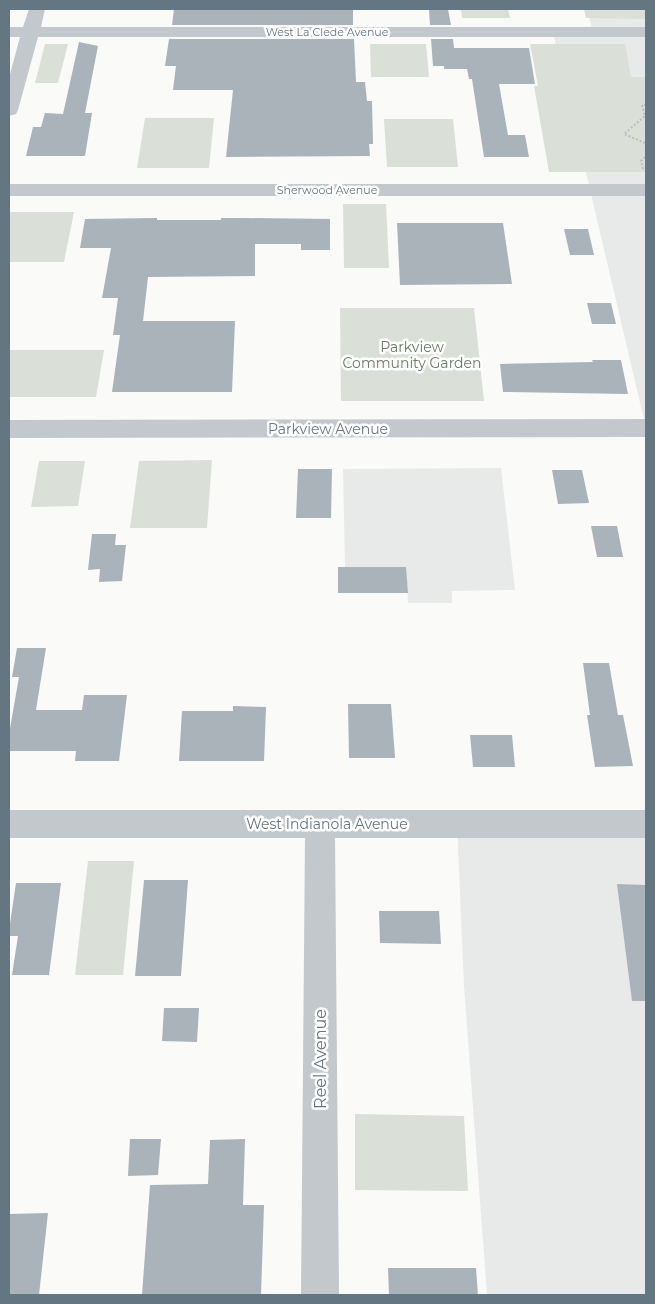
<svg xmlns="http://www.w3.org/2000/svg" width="655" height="1304" font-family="Montserrat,sans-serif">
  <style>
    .built { fill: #e8e9e9 }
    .green { fill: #dadfd7 }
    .building { fill: #aab3b9 }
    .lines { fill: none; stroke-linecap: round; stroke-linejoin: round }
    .path { stroke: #bbbfc2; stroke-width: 2; stroke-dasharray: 2 2; stroke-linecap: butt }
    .minor { fill: #c3c8cc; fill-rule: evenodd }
    .labels { text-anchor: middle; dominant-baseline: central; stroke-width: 5; stroke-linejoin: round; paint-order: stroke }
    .far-street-label { font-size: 11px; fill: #657683; stroke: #fff }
    .park-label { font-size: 14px; fill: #687a64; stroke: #fff }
    .street-label { font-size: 14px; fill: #657683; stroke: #fff }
    .near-street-label { font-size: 16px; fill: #657683; stroke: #fff }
  </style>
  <rect width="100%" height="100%" fill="#fafaf8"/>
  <g class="built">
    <polygon points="587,9 646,9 646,428 553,32 593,32"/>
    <polygon points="501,468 515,590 452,591 452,603 408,603 406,567 345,567 343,469"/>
    <polygon points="457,824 646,824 646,1295 487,1295 464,986"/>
  </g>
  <g class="green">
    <polygon points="461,9 508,9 510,18 462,18"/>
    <polygon points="584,9 646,9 646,19 586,18"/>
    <polygon points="45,44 68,44 58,83 35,83"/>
    <polygon points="370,44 426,44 429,77 371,77"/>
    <polygon points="530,44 625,44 631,77 646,77 646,172 549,172 534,86 538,86"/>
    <polygon points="145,118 214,118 209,168 137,168"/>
    <polygon points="384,119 453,119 458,167 387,167"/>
    <polygon points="343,204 386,204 389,268 344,268"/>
    <polygon points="9,212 74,212 64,262 9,262"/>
    <polygon points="340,308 474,308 484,401 341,401"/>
    <polygon points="9,350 104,350 96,397 9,397"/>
    <polygon points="212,460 207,528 130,528 139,461"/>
    <polygon points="39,461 85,461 78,506 31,507"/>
    <polygon points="88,861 134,861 123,975 75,975"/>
    <polygon points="355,1114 464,1116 468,1191 355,1190"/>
  </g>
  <g class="building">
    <polygon points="174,9 353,9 353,25 172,25"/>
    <polygon points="429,9 448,9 451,25 430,25"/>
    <polygon points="169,39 354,39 356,82 365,82 367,101 372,101 373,144 369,144 370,156 226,157 233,90 173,90 176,66 165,66"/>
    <polygon points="431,39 453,39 454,48 529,48 535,84 499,84 508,135 525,135 529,157 484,157 472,79 469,79 467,69 444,69 444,66 433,66"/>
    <polygon points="79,42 98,46 85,113 92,113 85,156 26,156 33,127 41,127 45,113 63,114"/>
    <polygon points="157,218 157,220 221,220 221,218 244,218 330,219 330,250 301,250 301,244 255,244 255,276 148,277 143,321 235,321 232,392 112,392 120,335 113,335 118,298 102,298 111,248 80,248 85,219"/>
    <polygon points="397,223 503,223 512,284 400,285"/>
    <polygon points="564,229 588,229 594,255 570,255"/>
    <polygon points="587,303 611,303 616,324 592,324"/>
    <polygon points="592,360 621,360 628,394 503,392 500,364 593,362"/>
    <polygon points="298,469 332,469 331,518 296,518"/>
    <polygon points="552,470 582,470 589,503 558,504"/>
    <polygon points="591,526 617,526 623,557 597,557"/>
    <polygon points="92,534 116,534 115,545 126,545 122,581 99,582 100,569 88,570"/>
    <polygon points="338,567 406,567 408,593 338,593"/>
    <polygon points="17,648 46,648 36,710 82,710 84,695 127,695 119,761 75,761 76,751 9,751 9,734 19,677 12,677"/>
    <polygon points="583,663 609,663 618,715 623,715 633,766 595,767 587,715 590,715"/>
    <polygon points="348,704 391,704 395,758 349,758"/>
    <polygon points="233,706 266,707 264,761 179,761 182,711 233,711"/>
    <polygon points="470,735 512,735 515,767 473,767"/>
    <polygon points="144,880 188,880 181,976 135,976"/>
    <polygon points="16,883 61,883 49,975 12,975 18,936 9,936 9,930"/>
    <polygon points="617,884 646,885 646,1001 632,1001"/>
    <polygon points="379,911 439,911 441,944 380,943"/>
    <polygon points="164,1008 199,1008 197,1042 162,1041"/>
    <polygon points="130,1139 161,1139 158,1175 128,1176"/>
    <polygon points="245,1139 243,1205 264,1205 261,1295 142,1295 150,1185 208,1184 210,1140"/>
    <polygon points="48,1213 39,1295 9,1295 9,1214"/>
    <polygon points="388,1268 476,1268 478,1295 389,1295"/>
  </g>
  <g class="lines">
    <g class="path">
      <polyline points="646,105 642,105 645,116 624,134 645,143 646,147"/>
      <polyline points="643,169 641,161 646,156"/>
    </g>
    <g class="minor">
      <polygon points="29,9 45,9 41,27 646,27 646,37 38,37 18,110 16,114 9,116 9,78 20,37 9,37 9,27 23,27"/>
      <rect x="9" y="184" width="637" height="12"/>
      <polygon points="646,419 646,437 9,438 9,420"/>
      <polygon points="9,810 646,810 646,838 335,838 339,1295 301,1295 305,838 9,838"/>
    </g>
  </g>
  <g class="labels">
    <g class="far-street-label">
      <text x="327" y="32">West La Clede Avenue</text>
      <text x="327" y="190">Sherwood Avenue</text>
    </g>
    <g class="park-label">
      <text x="412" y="347">Parkview<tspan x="412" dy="16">Community Garden</tspan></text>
    </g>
    <g class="street-label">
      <text x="328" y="429">Parkview Avenue</text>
      <text x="327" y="824">West Indianola Avenue</text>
    </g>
    <g class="near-street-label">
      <text transform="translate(320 1059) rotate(-90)">Reel Avenue</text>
    </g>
  </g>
  <rect width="655" height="1304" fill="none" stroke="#657683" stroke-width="20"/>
</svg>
